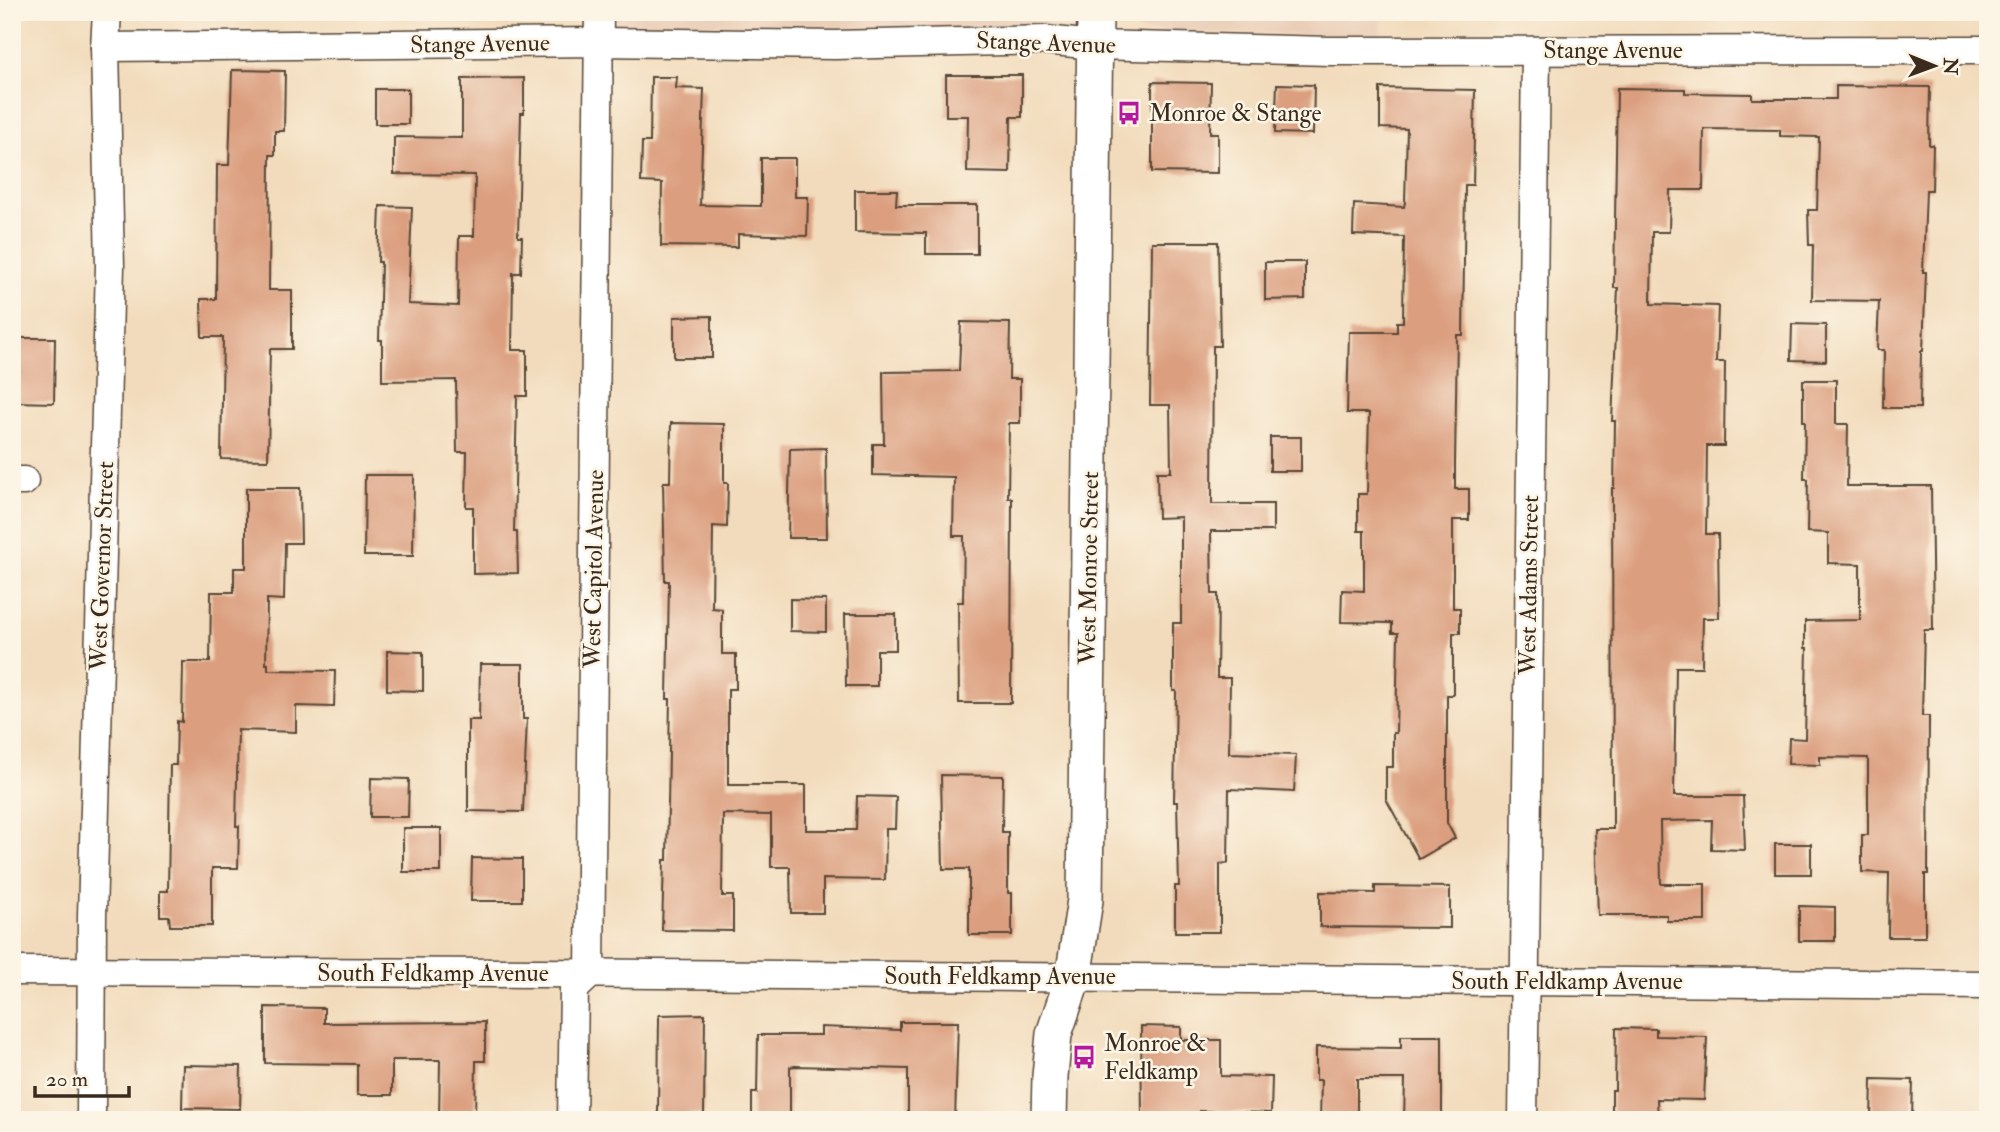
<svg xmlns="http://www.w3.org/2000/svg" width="2000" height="1132" font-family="'IM FELL Double Pica',serif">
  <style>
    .built { fill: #eaceb7 }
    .building { fill: #db9f7f }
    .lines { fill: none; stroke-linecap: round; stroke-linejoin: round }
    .minor-casing { stroke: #564536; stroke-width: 31 }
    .tertiary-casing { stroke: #564536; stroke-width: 38 }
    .minor { stroke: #fff; stroke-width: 28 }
    .tertiary { stroke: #fff; stroke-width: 35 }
    .labels { text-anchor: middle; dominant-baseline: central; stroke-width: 5; stroke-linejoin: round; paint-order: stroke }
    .street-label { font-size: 24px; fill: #3b2a1e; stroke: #fcf5e5 }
    .poi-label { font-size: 24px; fill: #3b2a1e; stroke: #fcf5e5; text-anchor: start }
  </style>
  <rect width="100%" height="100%" fill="#fcf5e5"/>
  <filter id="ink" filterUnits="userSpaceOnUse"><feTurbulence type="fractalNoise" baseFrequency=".0143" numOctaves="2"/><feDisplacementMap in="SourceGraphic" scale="14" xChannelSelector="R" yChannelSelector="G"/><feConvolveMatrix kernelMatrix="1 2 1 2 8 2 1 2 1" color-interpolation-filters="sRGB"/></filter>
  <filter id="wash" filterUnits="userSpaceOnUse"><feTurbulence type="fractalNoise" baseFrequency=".00686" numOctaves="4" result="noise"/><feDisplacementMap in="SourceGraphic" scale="28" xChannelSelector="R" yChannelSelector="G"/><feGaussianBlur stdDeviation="1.57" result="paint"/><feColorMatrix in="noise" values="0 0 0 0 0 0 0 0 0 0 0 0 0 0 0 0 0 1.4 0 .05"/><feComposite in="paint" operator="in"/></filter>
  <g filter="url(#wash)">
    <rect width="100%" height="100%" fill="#f2dbbc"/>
    <g class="built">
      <polygon points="616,12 1048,12 1047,29 925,30 616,24"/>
      <polygon points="1139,12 1381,12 1381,36 1139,31"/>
    </g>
    <g id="blocks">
      <g class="building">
        <polygon points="232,70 285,71 284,131 275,131 275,155 270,155 269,290 292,290 292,349 270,349 268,460 221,459 223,337 202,337 201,299 216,299 217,165 229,165"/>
        <polygon points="946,75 1022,75 1022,117 1011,117 1010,173 967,172 968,116 946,116"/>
        <polygon points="651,77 677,77 676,88 704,89 700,205 761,206 761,158 795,158 795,197 808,197 807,236 738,234 738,247 661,246 662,183 641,182 642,142 650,142"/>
        <polygon points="524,78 524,113 521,113 518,237 522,237 521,273 513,273 512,350 527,350 527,396 517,396 514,532 517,532 518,573 473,574 473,507 466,507 467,452 457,452 456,380 382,381 382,340 379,340 381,262 378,262 380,206 412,207 408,304 458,306 459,236 474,236 475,175 394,174 394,137 462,138 462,79"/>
        <polygon points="1152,82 1211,83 1210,133 1218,133 1218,173 1152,172"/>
        <polygon points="1277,84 1314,85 1313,134 1275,133"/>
        <polygon points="1836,86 1930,87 1929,145 1933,145 1932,190 1926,190 1923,272 1926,272 1923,351 1921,351 1920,408 1883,408 1884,350 1877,350 1879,301 1812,300 1813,245 1809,245 1808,210 1817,210 1819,137 1780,136 1780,130 1704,129 1703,190 1670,190 1669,232 1652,232 1651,304 1718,306 1716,362 1725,362 1724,446 1707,446 1706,534 1718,534 1719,618 1703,618 1702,667 1676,667 1674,796 1743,796 1745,850 1711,849 1712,820 1660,821 1661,884 1705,884 1705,921 1667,921 1667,915 1598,915 1595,829 1613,829 1612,488 1614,488 1615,421 1612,421 1618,288 1614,288 1617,88 1685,89 1685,93 1752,94 1752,99 1836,99"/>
        <polygon points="1380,88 1475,90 1473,185 1465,185 1463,335 1457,335 1455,463 1455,489 1469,489 1469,520 1453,520 1453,608 1460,608 1460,633 1453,633 1453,695 1447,695 1447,823 1455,838 1419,859 1386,799 1386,767 1393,767 1393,733 1396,733 1398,633 1392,633 1392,623 1341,622 1342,590 1364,591 1364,531 1358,531 1358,494 1367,494 1369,413 1347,413 1349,332 1397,332 1397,322 1403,322 1404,237 1353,235 1354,204 1404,207 1405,202 1407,129 1380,128"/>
        <rect x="375" y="89" width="33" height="35"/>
        <polygon points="855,190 897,190 896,205 977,205 977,254 926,254 926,233 855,232"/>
        <polygon points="1152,242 1218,242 1220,346 1213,346 1212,504 1273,504 1273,531 1211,531 1212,594 1218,594 1217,678 1230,678 1229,753 1296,755 1294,792 1229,789 1228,863 1220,864 1220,932 1175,932 1175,886 1179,886 1177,802 1174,802 1176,691 1173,691 1173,623 1181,623 1181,517 1158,518 1157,472 1171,472 1170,405 1150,405"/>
        <polygon points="1265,262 1305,262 1305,299 1265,300"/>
        <polygon points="712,316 712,358 674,358 674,317"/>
        <polygon points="961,322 1010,323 1009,379 1020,379 1020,423 1009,423 1008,498 1012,498 1011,703 959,703 958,602 963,602 964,536 953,536 954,477 873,475 873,444 884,444 883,372 959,371"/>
        <polygon points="1792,324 1826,325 1826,361 1791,360"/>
        <polygon points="15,338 55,338 54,403 14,402"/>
        <polygon points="1803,380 1836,380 1836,424 1848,424 1847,486 1931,486 1933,630 1924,630 1922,716 1929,716 1928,874 1925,874 1925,937 1888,937 1889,873 1862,872 1862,835 1868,835 1868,758 1820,757 1820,765 1788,764 1789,738 1805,739 1807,648 1805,648 1805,621 1860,620 1860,564 1828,563 1828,533 1807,532 1808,479 1804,479 1805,421 1803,421"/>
        <polygon points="671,423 724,424 724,483 728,483 727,527 713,526 712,608 722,609 722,654 736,654 736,689 728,689 728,785 806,785 806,830 856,830 857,796 896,797 895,829 886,829 885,880 823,879 823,913 791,913 790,867 771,867 771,815 723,814 722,896 733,896 733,931 662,930 664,860 667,860 670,699 667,699 669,581 665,581 663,482 670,482"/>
        <rect x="1270" y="437" width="31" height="34"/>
        <polygon points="826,448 827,538 788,538 790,449"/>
        <polygon points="365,475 414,475 413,556 364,556"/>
        <polygon points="246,488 300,488 301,543 285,543 284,600 267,599 266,664 268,664 268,670 335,671 334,707 296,706 296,732 238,730 236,826 239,826 238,868 212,868 212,926 170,926 169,916 160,916 160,891 168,891 170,765 176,765 177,721 182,722 183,662 210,662 211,592 234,592 234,568 246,568"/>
        <polygon points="790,599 826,600 826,632 790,631"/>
        <polygon points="845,614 896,614 896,650 877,650 877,686 846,686"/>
        <polygon points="387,651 423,652 423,691 387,690"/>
        <polygon points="480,664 523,664 523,719 527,719 523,812 468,811 468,720 479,720"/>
        <polygon points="941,775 1003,776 1002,832 1008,832 1008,893 1012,893 1012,935 969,935 969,869 943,869"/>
        <polygon points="371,778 409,779 408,817 370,817"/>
        <rect x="403" y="828" width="38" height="44"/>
        <rect x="1775" y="844" width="36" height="30"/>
        <polygon points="472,858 522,859 522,901 471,901"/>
        <polygon points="1375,886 1450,887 1450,928 1320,927 1320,892 1375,893"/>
        <polygon points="1799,906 1835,907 1835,941 1799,941"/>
        <polygon points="265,1007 324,1008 324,1023 485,1022 485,1061 476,1061 475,1120 439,1119 440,1060 392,1060 392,1095 357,1095 357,1064 265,1063"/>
        <polygon points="705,1014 704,1114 658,1115 659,1015"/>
        <polygon points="900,1022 958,1022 955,1120 908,1120 908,1069 795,1066 790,1067 790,1120 752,1120 752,1093 757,1093 758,1035 821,1035 821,1027 900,1030"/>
        <polygon points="1141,1026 1181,1027 1181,1040 1221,1040 1221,1076 1272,1077 1271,1113 1200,1111 1199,1120 1142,1120"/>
        <polygon points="1616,1028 1656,1029 1656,1036 1707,1037 1704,1100 1657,1099 1658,1120 1612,1120 1612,1090 1615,1090"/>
        <polygon points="1401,1036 1442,1036 1442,1120 1404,1120 1405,1079 1357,1079 1357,1120 1320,1120 1321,1080 1316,1080 1316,1047 1401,1048"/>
        <polygon points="183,1065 241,1066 240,1109 182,1108"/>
        <polygon points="1872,1079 1913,1080 1912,1120 1871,1120"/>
      </g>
    </g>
  </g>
  <g filter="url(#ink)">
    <use href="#blocks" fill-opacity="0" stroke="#564536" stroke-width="2"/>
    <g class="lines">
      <g class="minor-casing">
        <g id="minor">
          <polyline points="105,47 599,42 835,45 1045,40 1094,45 1330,51 1988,50"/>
          <polyline points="12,481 24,481"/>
          <polyline points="12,971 539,973 1988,985"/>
          <polyline points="91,1120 92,916 110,266 105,47 107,12"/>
          <polyline points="572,1120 574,989 590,974 599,12"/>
          <polyline points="1523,1120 1536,51"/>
        </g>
      </g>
      <g class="tertiary-casing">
        <polyline id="tertiary" points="1049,1120 1050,1076 1054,1034 1073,978 1085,900 1095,12"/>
      </g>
      <use href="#minor" class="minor"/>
      <use href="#tertiary" class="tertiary"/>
    </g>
  </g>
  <defs>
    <g id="bus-bare" transform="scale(1.89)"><path d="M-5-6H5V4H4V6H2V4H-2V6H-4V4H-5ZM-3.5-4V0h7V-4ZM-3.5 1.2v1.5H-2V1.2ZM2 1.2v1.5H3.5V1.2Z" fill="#b5179e" stroke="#fcf5e5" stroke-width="2.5" paint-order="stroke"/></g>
  </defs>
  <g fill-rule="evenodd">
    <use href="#bus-bare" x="1129" y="113"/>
    <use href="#bus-bare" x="1084" y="1057"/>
  </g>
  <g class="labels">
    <g class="street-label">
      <text transform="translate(1046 43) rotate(2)">Stange Avenue</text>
      <text transform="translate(480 44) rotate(-1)">Stange Avenue</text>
      <text x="1613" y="50">Stange Avenue</text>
      <text transform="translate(102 566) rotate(-88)">West Governor Street</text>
      <text transform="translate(1089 568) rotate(-89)">West Monroe Street</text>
      <text transform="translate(594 569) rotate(-89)">West Capitol Avenue</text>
      <text transform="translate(1529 585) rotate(-89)">West Adams Street</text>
      <text x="433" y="973">South Feldkamp Avenue</text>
      <text x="1000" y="976">South Feldkamp Avenue</text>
      <text x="1567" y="981">South Feldkamp Avenue</text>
    </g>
    <g class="poi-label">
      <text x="1149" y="113">Monroe &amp; Stange</text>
      <text x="1104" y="1043">Monroe &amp;<tspan x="1104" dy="28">Feldkamp</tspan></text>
    </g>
  </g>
  <rect width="2000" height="1132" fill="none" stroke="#fcf5e5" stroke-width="42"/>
  <g transform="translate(1934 66) rotate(91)" stroke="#fcf5e5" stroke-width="5" paint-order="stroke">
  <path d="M0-5L12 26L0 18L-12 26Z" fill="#3b2a1e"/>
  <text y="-10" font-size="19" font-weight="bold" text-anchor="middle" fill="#3b2a1e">N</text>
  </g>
  <path d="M35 1086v10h94v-10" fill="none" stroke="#3b2a1e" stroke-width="3.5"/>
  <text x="46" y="1086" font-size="21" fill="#3b2a1e" stroke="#fcf5e5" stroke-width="5" paint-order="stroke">20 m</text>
</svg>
